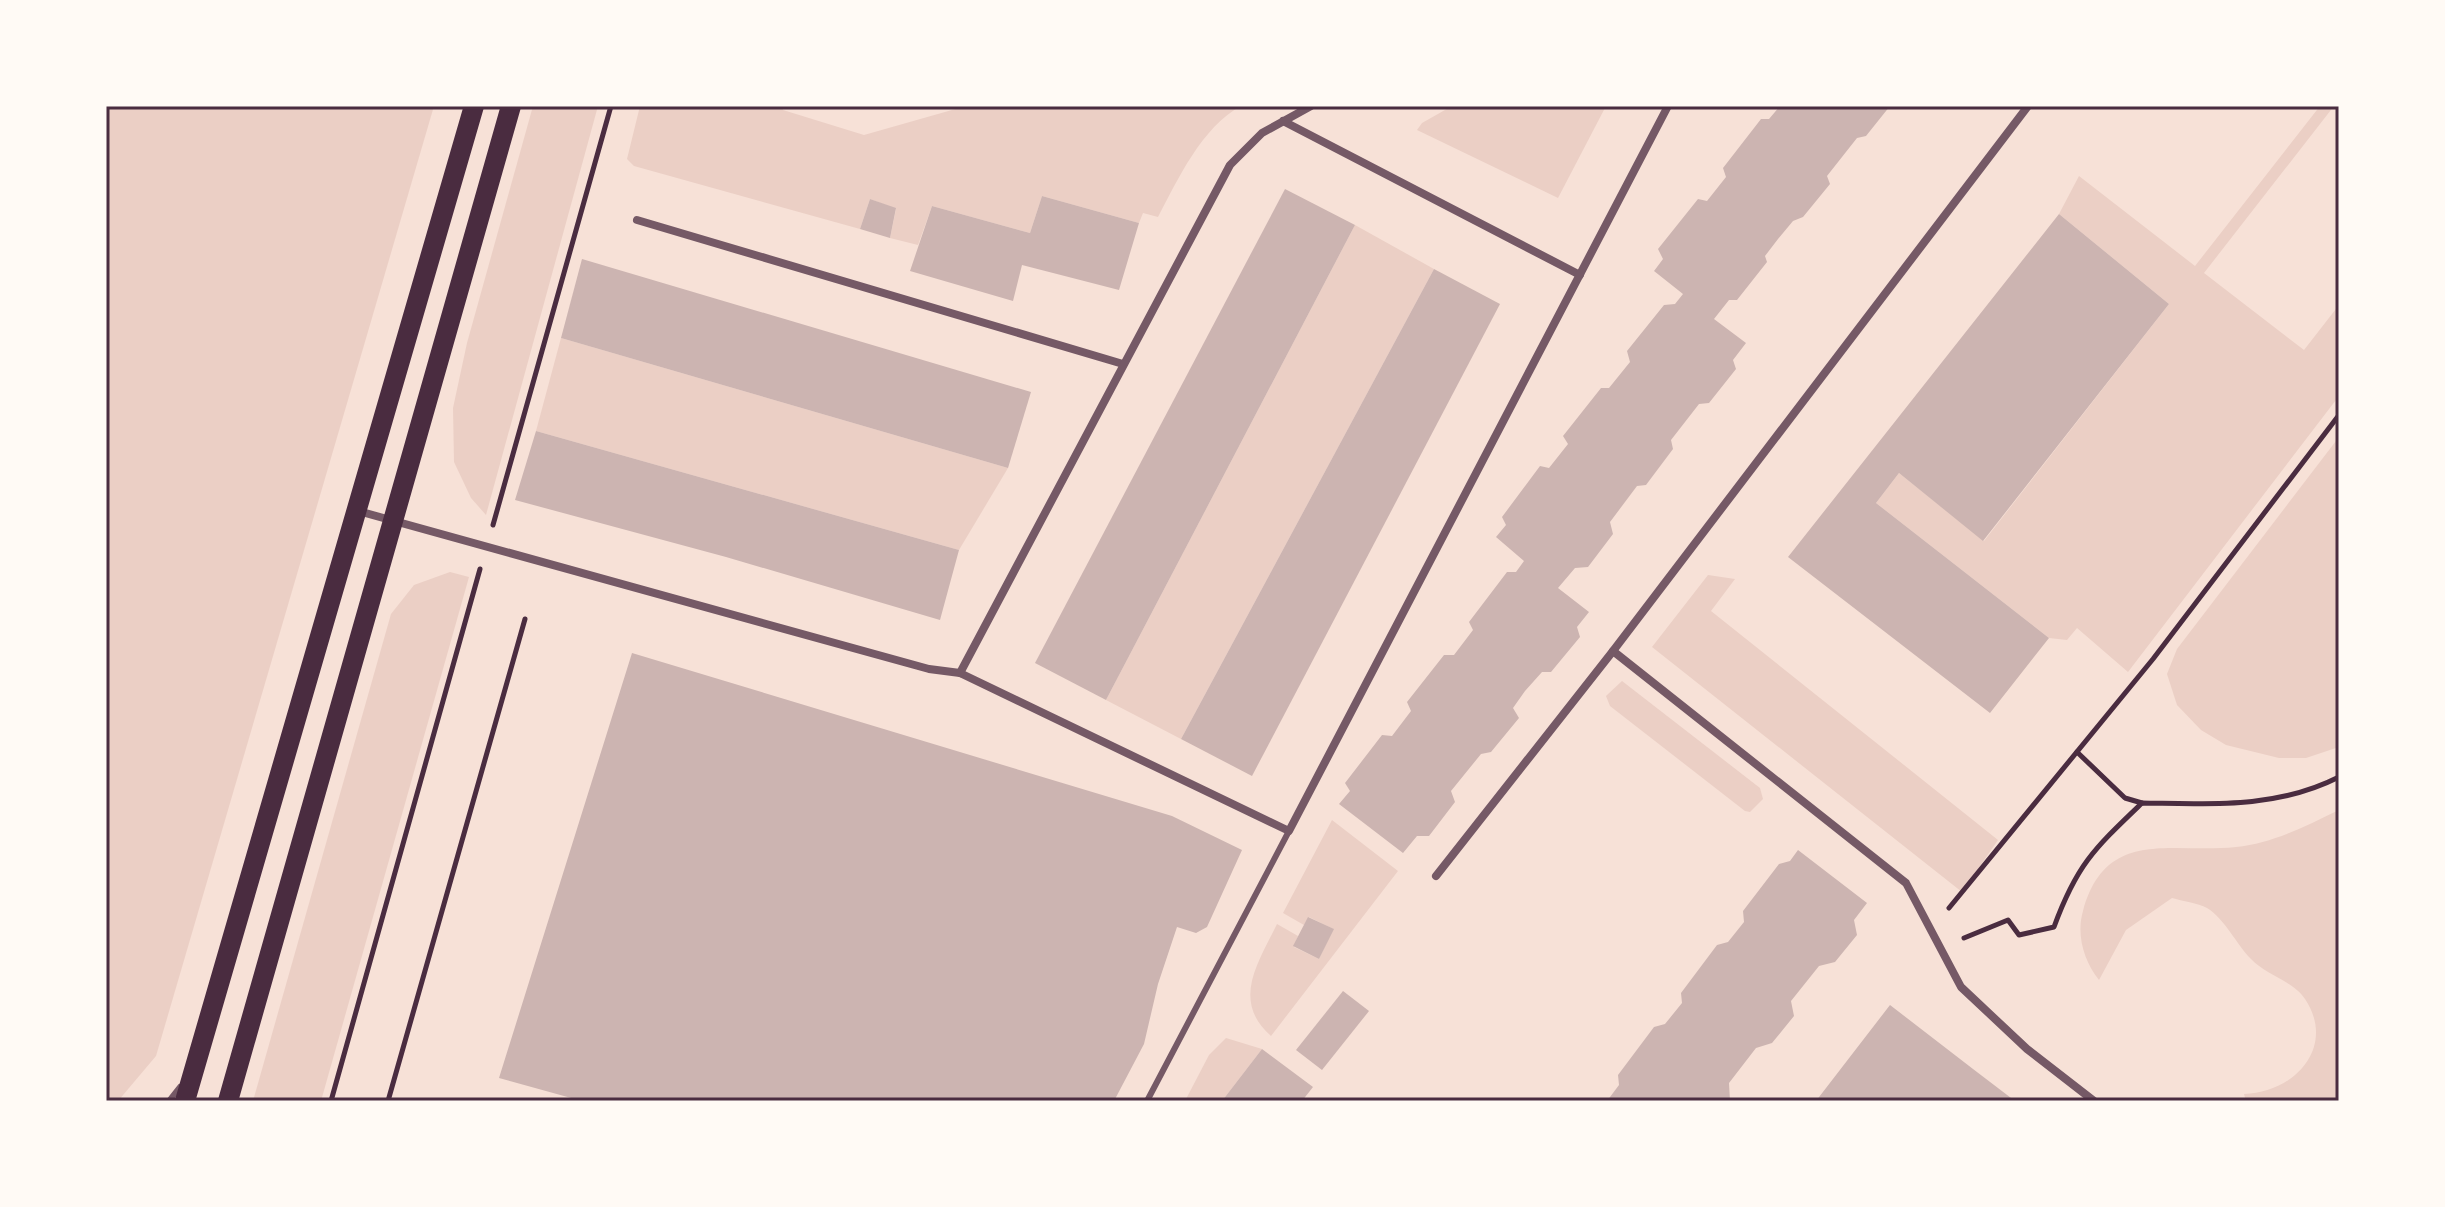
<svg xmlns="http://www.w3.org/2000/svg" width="2445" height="1207" font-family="'PT Sans',sans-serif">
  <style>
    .green { fill: #ebcfc5 }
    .building { fill: #ccb4b1 }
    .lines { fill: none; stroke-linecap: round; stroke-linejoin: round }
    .path { stroke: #4a2c40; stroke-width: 5 }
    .service { stroke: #755966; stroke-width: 6 }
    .minor { stroke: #755966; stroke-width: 8 }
    .primary { stroke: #4a2c40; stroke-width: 20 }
    .neatline { fill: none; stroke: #4a2c40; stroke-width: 3 }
  </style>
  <rect width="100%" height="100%" fill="#f7e1d7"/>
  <g class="green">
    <polygon points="106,106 434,106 156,1056 118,1101 106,1101"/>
    <polygon points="533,106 598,106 486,515 471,498 454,462 453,408 467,343"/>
    <path d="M640,106H782L783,110L864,135L966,106H1241C1202,127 1178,179 1158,217L1143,213L1139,223L1042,196L1030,233L932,206L918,245L890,238L896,209L870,199L860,229L634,166L627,159Z"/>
    <polygon points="1452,106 1606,106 1558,198 1417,130 1422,123"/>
    <polygon points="2320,106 2334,106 2204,273 2304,350 2339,305 2339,396 2128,672 2077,628 2067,640 2049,638 1876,503 1899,473 1984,541 2169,304 2059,214 2079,176 2195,266"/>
    <polygon points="1355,225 1434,269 1181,739 1106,700"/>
    <polygon points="561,338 1008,468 959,550 536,431"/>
    <polygon points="2339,437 2339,747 2306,758 2279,758 2226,745 2201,730 2177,705 2167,674 2177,649"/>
    <polygon points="450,572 469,577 321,1101 253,1101 391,614 414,585"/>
    <polygon points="1708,575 1735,579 1711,611 1998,840 1962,892 1652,647"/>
    <polygon points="1622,681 1760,788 1763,799 1750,812 1745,811 1610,706 1606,696"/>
    <path d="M2339,810V1101H2246L2244,1094C2294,1093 2337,1047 2305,999C2293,981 2266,975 2251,959C2237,945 2224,918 2207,908C2198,903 2182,901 2172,898L2126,930L2099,980C2084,961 2076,935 2083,911C2106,827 2171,854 2236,847C2273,843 2306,826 2339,810Z"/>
    <path d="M1332,820L1398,871L1271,1036C1231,1001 1258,963 1277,924L1298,936L1294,947L1319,959L1333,929L1309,917L1304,925L1283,913Z"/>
    <polygon points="1226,1038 1262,1049 1222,1101 1185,1101 1209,1055"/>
  </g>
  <g class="building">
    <polygon points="1780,106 1890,106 1866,136 1857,138 1827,176 1830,184 1803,217 1793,221 1778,239 1765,256 1767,262 1737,300 1729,300 1714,319 1746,343 1733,360 1736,369 1709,403 1699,404 1671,440 1673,449 1646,485 1637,486 1610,522 1613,534 1588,567 1575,568 1558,588 1589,612 1577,627 1580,637 1551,672 1542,672 1525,691 1513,708 1519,718 1491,752 1481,754 1451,791 1455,802 1429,836 1417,836 1403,853 1339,804 1350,791 1345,783 1382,735 1392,736 1411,711 1407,702 1444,655 1454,655 1473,630 1469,622 1507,572 1516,572 1524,561 1496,537 1506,525 1502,517 1540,466 1549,468 1568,444 1563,436 1601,388 1609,388 1630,362 1627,351 1664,305 1675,304 1683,294 1654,271 1663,259 1658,249 1698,199 1707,201 1726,177 1723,168 1761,119 1769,119"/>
    <polygon points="1285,189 1355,225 1106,700 1035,663"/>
    <polygon points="1042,196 1139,223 1119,290 1022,265 1013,301 910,271 932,206 1030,233"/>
    <polygon points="870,199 896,208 890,238 860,229"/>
    <polygon points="2059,214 2169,304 1983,541 1899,473 1876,503 2049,638 1990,713 1788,557"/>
    <polygon points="582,259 1031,392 1008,468 561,338"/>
    <polygon points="1434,269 1500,304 1252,776 1181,739"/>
    <polygon points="536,431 959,550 940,620 726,557 515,500"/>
    <polygon points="632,653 1172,816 1242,850 1207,927 1196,933 1177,927 1158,984 1144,1044 1114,1101 582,1101 499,1078"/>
    <polygon points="1798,850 1867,903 1854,920 1857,935 1835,962 1819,966 1791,1001 1794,1016 1772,1043 1756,1048 1729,1083 1730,1101 1607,1101 1619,1085 1618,1075 1654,1027 1665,1024 1682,1003 1681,993 1717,945 1728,942 1744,922 1743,911 1779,864 1790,861"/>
    <polygon points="1308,917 1334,929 1319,959 1293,946"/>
    <polygon points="1343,991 1369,1011 1322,1070 1296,1050"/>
    <polygon points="1890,1005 1973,1069 2015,1101 1816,1101"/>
    <polygon points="1262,1049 1313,1087 1302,1101 1222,1101"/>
  </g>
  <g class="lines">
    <g class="path">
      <polyline points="493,525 611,106"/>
      <polyline points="2077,752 2125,798 2142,803"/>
      <polyline points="1949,908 2153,659 2339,415"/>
      <path d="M1964,938L2008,920L2019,935L2054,927C2077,864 2095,848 2142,803C2210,804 2276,809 2339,777"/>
      <polyline points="331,1101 480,569"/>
      <polyline points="388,1101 525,619"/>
    </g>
    <g class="service">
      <polyline points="169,1101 180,1087"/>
      <polyline points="1147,1101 1289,831"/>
    </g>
    <g class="minor">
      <polyline points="1283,121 1580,275"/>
      <polyline points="637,220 1123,364"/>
      <polyline points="358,511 929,669 960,673 1289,831 1668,106"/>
      <polyline points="1613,651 1906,883 1961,987 2027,1049 2094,1101"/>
      <polyline points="960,673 1230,165 1262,133 1311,106"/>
      <polyline points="1436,876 1613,651 2028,106"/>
    </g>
    <g class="primary">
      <polyline points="185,1101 474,106"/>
      <polyline points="228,1101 511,106"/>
    </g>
  </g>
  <rect width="2445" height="1207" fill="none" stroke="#fffaf5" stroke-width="216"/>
  <rect x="108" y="108" width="2229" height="991" class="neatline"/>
</svg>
